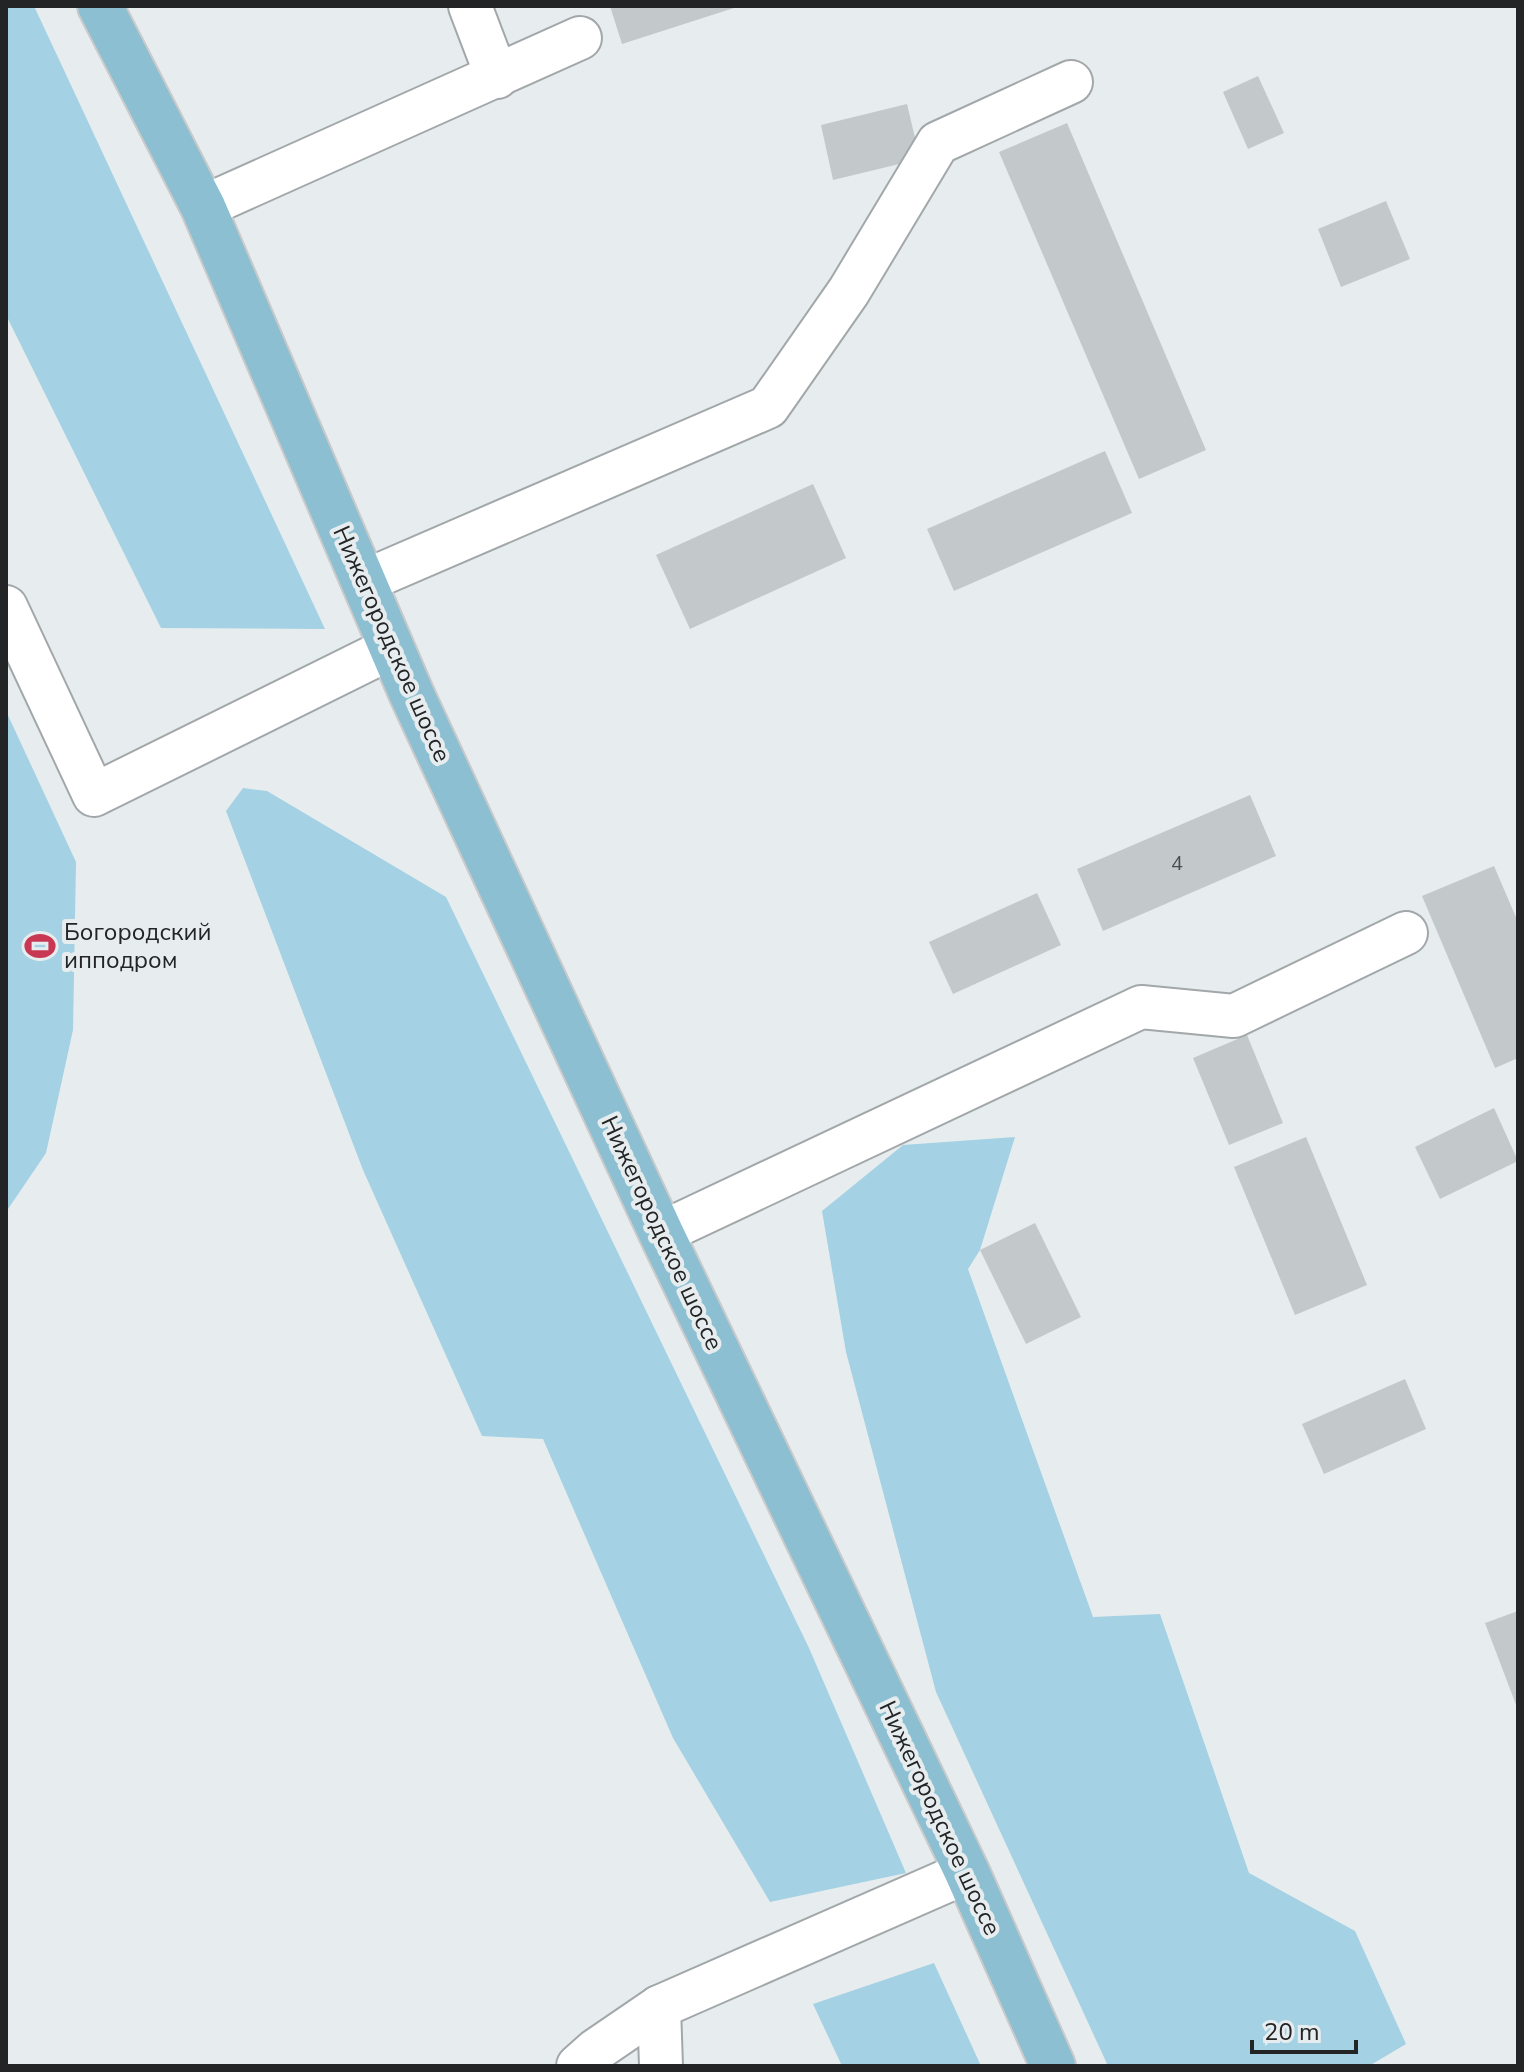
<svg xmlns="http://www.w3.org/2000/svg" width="1524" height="2072" font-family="'Nunito Sans',sans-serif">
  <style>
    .green { fill: #a4d1e3 }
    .building { fill: #c3c8ca }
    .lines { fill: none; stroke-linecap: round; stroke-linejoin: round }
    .minor-casing { stroke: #a2a7a9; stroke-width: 46 }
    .major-casing { stroke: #cacacb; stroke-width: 48 }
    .minor { stroke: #fff; stroke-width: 42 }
    .major { stroke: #8bbfd1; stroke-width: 44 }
    .labels { text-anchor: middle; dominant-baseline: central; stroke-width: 8; stroke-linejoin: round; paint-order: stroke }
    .number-label { font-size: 20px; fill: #4a4d4e }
    .street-label { font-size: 24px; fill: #222425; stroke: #e7edef }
    .poi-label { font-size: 24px; fill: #222425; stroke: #e7edef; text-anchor: start }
  </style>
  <rect width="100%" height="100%" fill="#e7edef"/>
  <g class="green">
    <polygon points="6,6 34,6 325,629 161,628 6,315"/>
    <polygon points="6,711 76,862 73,1030 46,1153 6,1212"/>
    <polygon points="243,788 267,791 446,897 809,1648 906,1873 770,1902 673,1738 543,1439 482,1436 363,1170 226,811"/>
    <polygon points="1015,1137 980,1250 968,1269 1093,1617 1160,1614 1249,1873 1355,1931 1406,2044 1369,2066 1108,2066 936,1692 846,1352 822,1211 903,1145"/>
    <polygon points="934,1963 981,2066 842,2066 813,2004"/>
  </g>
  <g class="building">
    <polygon points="610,6 737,6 737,7 622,44"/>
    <polygon points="1258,76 1284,133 1248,149 1223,92"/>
    <polygon points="907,104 920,159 833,180 821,125"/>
    <polygon points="1067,123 1206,450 1139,479 999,152"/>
    <polygon points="1386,201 1410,259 1341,287 1318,229"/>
    <polygon points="1105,451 1132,513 954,591 927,529"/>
    <polygon points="813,484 846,558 690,629 656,555"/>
    <polygon points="1250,795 1276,856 1103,931 1077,869"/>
    <polygon points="1494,866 1518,922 1518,1058 1495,1068 1422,896"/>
    <polygon points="1037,893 1061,945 953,994 929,942"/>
    <polygon points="1247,1035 1283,1123 1229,1145 1193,1058"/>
    <polygon points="1494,1108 1518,1161 1440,1199 1415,1147"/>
    <polygon points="1306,1137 1367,1285 1295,1315 1234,1167"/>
    <polygon points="1035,1223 1081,1317 1026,1344 980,1250"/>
    <polygon points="1405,1379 1426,1429 1324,1474 1302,1424"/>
    <polygon points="1518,1611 1518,1710 1485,1623"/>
  </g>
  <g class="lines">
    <g class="minor-casing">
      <g id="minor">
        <polyline points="470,6 497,77"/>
        <polyline points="203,207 580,38"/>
        <polyline points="365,581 768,407 849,291 938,143 1071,82"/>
        <polyline points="6,607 94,795 391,648"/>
        <polyline points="661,1233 1141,1007 1234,1016 1406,933"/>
        <polyline points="659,2007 661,2066"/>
        <polyline points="578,2066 596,2050 659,2007 967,1872"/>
      </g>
    </g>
    <g class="major-casing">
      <polyline id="major" points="100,6 203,207 412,695 661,1233 967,1872 1053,2066"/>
    </g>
    <use href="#minor" class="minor"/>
    <use href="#major" class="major"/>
  </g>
  <defs>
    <g id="stadium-bare" transform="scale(2.4)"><path d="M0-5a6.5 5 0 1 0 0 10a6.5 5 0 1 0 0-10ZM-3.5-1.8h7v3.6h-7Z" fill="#c83854" stroke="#e7edef" stroke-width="2.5" paint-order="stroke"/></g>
  </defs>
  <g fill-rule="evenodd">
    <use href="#stadium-bare" x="40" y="946"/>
  </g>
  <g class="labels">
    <g class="number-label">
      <text x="1177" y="863">4</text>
    </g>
    <g class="street-label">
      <text transform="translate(392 644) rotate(66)">Нижегородское шоссе</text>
      <text transform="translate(662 1233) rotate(65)">Нижегородское шоссе</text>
      <text transform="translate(940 1818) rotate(65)">Нижегородское шоссе</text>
    </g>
    <g class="poi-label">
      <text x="64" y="932">Богородский<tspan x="64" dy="28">ипподром</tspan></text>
    </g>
  </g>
  <rect width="1524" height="2072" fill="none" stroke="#222425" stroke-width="16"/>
  <path d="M1252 2040v12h104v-12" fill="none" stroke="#222425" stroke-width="4"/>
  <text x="1264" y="2040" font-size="24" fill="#222425" stroke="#e7edef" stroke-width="6" paint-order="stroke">20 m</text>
</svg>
